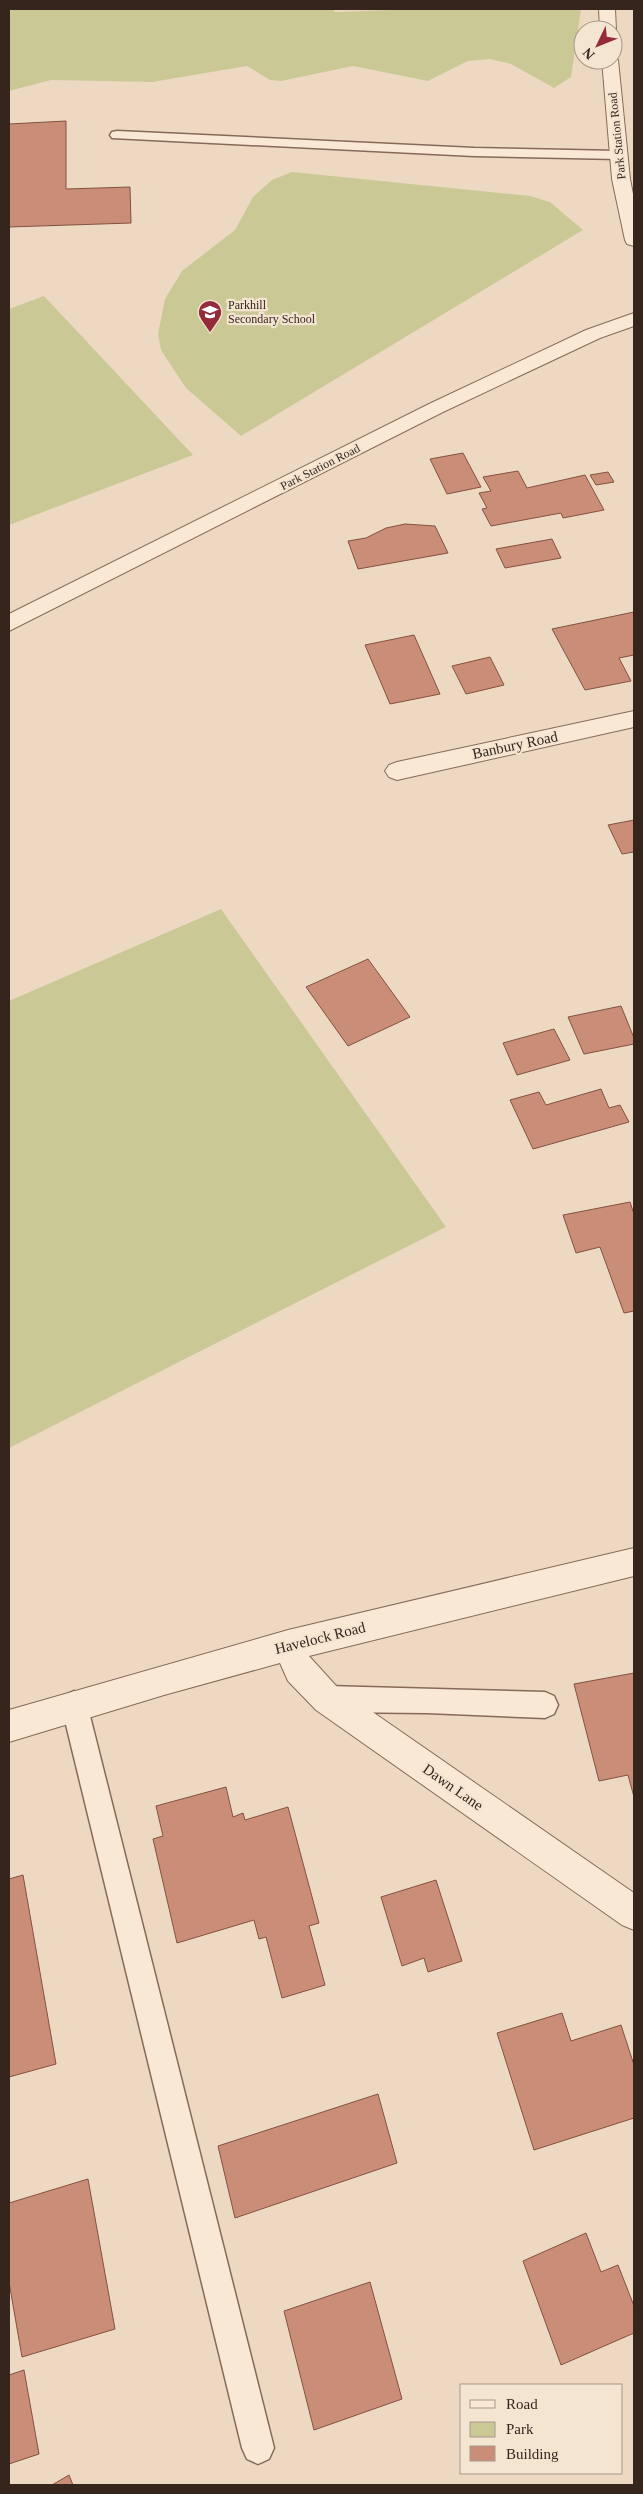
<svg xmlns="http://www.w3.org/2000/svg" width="643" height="2494" font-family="'Times New Roman',serif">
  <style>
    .green { fill: #cac996 }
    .building { fill: #ca8e78; stroke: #845140 }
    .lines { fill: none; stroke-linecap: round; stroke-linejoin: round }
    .lane-casing { stroke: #866a59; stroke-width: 3 }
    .street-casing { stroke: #866a59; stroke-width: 2 }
    .lane { fill: #f8e8d4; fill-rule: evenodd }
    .street { fill: #f8e8d4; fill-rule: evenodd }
    .labels { text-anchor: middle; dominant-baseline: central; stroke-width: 4.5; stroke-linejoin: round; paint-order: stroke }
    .far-street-label { font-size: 12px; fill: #36251d; stroke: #f4e5d1 }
    .far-poi-label { font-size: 12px; fill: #36251d; stroke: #f4e5d1; text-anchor: start }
    .street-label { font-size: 15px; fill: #36251d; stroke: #f4e5d1 }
  </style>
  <rect width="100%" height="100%" fill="#edd9c1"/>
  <g class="green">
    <polygon points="9,9 333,9 335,12 415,9 581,9 571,77 554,88 511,64 490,59 468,61 428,81 353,66 281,81 270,80 247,66 152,82 51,80 9,91"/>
    <polygon points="292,172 530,196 550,202 583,230 241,436 186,388 161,350 158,334 165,299 182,271 235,230 253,197 272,180"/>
    <polygon points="44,296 193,455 9,525 9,309"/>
    <polygon points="221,909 446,1227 9,1448 9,1001"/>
  </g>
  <g class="building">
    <polygon points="66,121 66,189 130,187 131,223 9,227 9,124"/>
    <polygon points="463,453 481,487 447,494 430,459"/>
    <polygon points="518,471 527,488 585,475 604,510 563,518 561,513 491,526 482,509 487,508 479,493 491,491 483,477"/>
    <polygon points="608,472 614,482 596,485 590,475"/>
    <polygon points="405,524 435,526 448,553 358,569 348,541 366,538 386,528"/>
    <polygon points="552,539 561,558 505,568 496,549"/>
    <polygon points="634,612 634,655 619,658 631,681 585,690 552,629"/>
    <polygon points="414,635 440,694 390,704 365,645"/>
    <polygon points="490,657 504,685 466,694 452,666"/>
    <polygon points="634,820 634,852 622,854 608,825"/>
    <polygon points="368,959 410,1017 348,1046 306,987"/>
    <polygon points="621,1006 634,1038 634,1044 584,1054 568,1017"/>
    <polygon points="554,1029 570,1060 517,1075 503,1043"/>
    <polygon points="601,1089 609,1108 620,1105 629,1122 533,1149 510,1100 539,1092 546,1105"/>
    <polygon points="630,1202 634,1214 634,1311 624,1313 600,1247 576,1253 563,1215"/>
    <polygon points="634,1673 634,1797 628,1775 599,1781 574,1684"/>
    <polygon points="226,1787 233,1817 243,1813 245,1820 288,1807 319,1923 309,1926 325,1985 282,1998 266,1937 259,1939 254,1920 177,1943 153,1839 163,1836 156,1806"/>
    <polygon points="23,1875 56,2064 9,2077 9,1879"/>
    <polygon points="436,1880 462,1961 428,1972 424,1958 402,1966 381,1897"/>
    <polygon points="562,2013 571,2041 621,2025 634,2065 634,2118 534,2150 497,2033"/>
    <polygon points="378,2094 397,2163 235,2218 218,2146"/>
    <polygon points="88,2179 115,2329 22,2357 9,2282 9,2203"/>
    <polygon points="586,2233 601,2272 618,2265 634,2306 634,2333 561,2365 523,2261"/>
    <polygon points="370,2282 402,2399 314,2430 284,2311"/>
    <polygon points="24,2370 39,2454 9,2464 9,2375"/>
    <polygon points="69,2475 73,2485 52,2485"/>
  </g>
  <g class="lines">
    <g class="lane-casing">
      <g id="lane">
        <polygon points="117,131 474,148 618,151 625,155 618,159 474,156 112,138 110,135 112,132"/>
        <polygon points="327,1686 545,1692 554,1696 558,1705 554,1714 545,1718 427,1713 327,1712 318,1708 314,1699 318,1690"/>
        <polygon points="74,1691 83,1695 87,1704 274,2448 269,2459 258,2464 247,2459 242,2448 61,1704 65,1695"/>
      </g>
    </g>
    <g class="street-casing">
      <g id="street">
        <polygon points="599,9 615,9 616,30 614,34 613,30 600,30"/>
        <polygon points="613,56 618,60 630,179 634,199 634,246 627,244 625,240 612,179 602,60 613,60"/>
        <polygon points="634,313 634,326 600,338 443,412 9,631 9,614 429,404 586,330"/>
        <polygon points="634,711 634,727 397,780 389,777 385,771 389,765 397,762"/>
        <polygon points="634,1548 634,1576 309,1656 338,1688 634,1893 634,1930 622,1925 316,1710 288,1681 280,1663 164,1695 9,1742 9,1710 288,1630"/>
      </g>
    </g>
    <use href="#lane" class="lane"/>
    <use href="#street" class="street"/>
  </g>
  <defs>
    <g id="school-pin" transform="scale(1.25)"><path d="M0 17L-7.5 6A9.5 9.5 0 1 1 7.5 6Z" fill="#932b3b" stroke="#f4e5d1"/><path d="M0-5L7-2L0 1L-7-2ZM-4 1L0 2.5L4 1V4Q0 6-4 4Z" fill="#fff"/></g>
  </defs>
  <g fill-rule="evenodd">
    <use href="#school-pin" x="210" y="312"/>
  </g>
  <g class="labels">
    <g class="far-street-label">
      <text transform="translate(617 136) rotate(-96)">Park Station Road</text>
      <text transform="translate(320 467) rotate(-27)">Park Station Road</text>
    </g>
    <g class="far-poi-label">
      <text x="228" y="305">Parkhill<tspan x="228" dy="14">Secondary School</tspan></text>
    </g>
    <g class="street-label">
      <text transform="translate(515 745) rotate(-12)">Banbury Road</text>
      <text transform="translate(320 1638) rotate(-14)">Havelock Road</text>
      <text transform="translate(453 1787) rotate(35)">Dawn Lane</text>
    </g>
  </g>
  <rect width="643" height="2494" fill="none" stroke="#36251d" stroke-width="20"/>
  <rect x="460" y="2384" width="162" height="90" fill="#f4e5d1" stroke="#a89889"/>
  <rect x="470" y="2400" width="25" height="8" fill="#f8e8d4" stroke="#a89889"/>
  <text x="506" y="2409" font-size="15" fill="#36251d">Road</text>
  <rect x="470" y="2422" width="25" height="15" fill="#cac996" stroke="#a89889"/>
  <text x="506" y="2434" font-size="15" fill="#36251d">Park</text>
  <rect x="470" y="2446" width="25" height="15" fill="#ca8e78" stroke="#a89889"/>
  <text x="506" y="2459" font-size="15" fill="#36251d">Building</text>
  <g transform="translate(598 45) rotate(227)"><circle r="24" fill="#f4e5d1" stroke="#a89889"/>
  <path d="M0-4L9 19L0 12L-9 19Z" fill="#932b3b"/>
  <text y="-8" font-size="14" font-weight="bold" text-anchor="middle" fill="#36251d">N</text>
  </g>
</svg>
